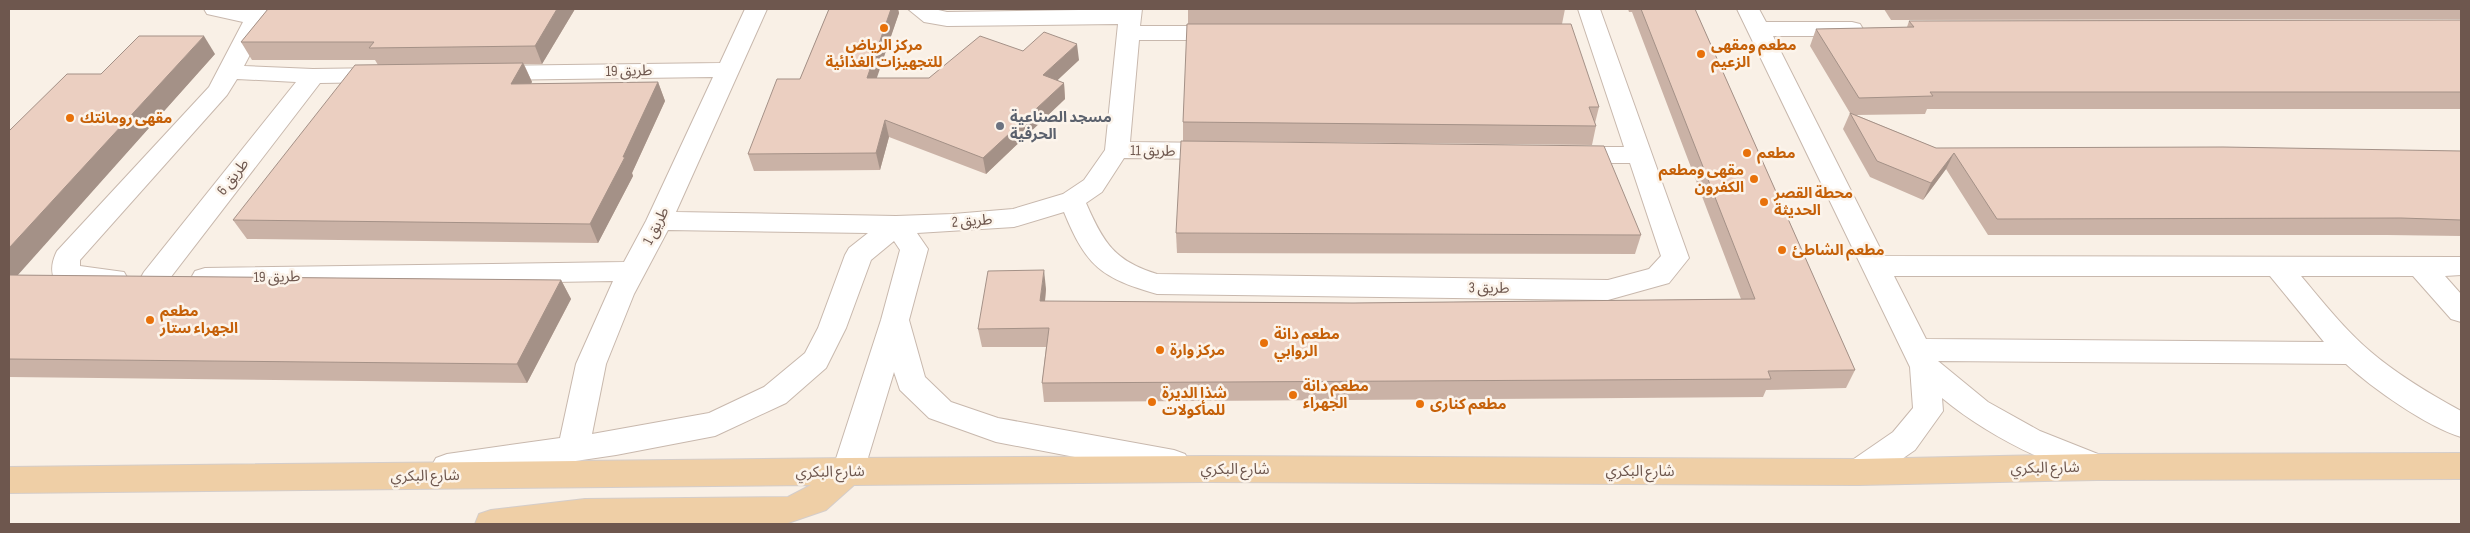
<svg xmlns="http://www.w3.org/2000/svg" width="2470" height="533" font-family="'Sofia Sans Condensed','Noto Sans Arabic',sans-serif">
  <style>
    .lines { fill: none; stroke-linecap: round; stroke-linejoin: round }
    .minor-casing { stroke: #c8b8ad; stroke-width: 2 }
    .major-casing { stroke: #d4cdca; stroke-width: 2 }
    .minor { fill: #fff; fill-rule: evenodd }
    .major { fill: #efcfa6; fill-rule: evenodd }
    .wall { fill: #cab2a6 }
    .shaded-wall { fill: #a49187 }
    .building { fill: #ebcfc1; stroke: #a49187 }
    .food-dot { fill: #e8710a; stroke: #fcf4eb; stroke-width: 2 }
    .worship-dot { fill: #6b7280; stroke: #fcf4eb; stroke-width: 2 }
    .labels { text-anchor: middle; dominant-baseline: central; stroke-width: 5; stroke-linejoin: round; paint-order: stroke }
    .food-label { font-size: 15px; font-weight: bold; fill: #c56008; stroke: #fcf4eb; text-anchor: start }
    .street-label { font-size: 15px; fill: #6e574e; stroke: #fcf4eb }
    .worship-label { font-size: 15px; font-weight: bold; fill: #5b616d; stroke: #fcf4eb; text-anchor: start }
  </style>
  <rect width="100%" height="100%" fill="#f9f0e6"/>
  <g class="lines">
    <g class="minor-casing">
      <g id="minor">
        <path d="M204,9H274L244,66L313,69L383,68L391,70L395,75L391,80L383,82L320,83L164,286L154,289L144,286L140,279L144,272L296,82L237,79L227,95L80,260V266L124,272L128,279L124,286L114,289L55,281C50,271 52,261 57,251L209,87L243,22L207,14Z"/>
        <path d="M745,9H767L676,212L896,216L953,214L1013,209L1063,194L1084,180L1105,150L1118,24L947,26L924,22L908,9H934L947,12L1142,9L1140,26H1225L1233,28L1236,33L1233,38L1225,40H1139L1130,142L1218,143L1227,145L1231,151L1227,157L1218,159L1124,158L1102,192L1086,203C1103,242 1114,261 1157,274L1608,280L1649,269L1661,256L1630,163H1571L1562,161L1558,155L1562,149L1571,147H1624L1578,9H1600L1689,258L1669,283L1608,300L1157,294C1101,278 1086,266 1064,212L1014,227L917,233L928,249L909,320L925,377L951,402L998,418L1174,450L1185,454L1190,463L1185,472L1174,476L996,442L929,418L900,390L894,372L864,471L859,480L848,484L837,480L832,471L881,320L900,250L894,241L871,260L846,328L826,368L786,403L715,436L616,455L447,480L436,476L431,467L436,458L447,454L560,438L576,364L613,281L205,288L195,285L191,278L195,271L205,268L624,262L646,221L713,77L491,80L483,78L479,73L483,68L491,66L720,63ZM668,230L868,233L849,248L845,255L818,328L805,353L764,387L709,413L592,434L606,364L634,294Z"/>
        <path d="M1737,9H1759L1766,22H1852L1860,24L1863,29L1860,34L1852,36H1773L1884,256L2461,257V275L2445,276L2461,294V322L2451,319L2413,276H2301C2323,302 2345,330 2371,352C2398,375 2430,394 2461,411V437C2427,427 2372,388 2346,364L1938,361L1988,402L2040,431L2108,458L2113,467L2108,476L2097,480C2041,461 1988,436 1942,398L1943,411L1915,450L1870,481L1859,485L1848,481L1843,472L1848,463L1893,432L1913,408L1910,367ZM1894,276H2270L2324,342L1926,339Z"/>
      </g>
    </g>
    <g class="major-casing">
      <polygon id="major" points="2461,453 2461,479 2097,480 1859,485 1207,482 854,485 826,510 788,523 475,524 479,514 491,510 585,499 788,497 811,485 9,493 9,467 848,458 1207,456 1859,459 2097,454"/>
    </g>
    <use href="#minor" class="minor"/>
    <use href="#major" class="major"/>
  </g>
  <g class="wall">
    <polygon points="268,9 575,9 542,64 524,64 532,82 530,84 658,82 665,101 632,173 633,176 598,243 247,239 233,220 378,65 375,60 252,60 241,42"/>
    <polygon points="829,9 898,9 899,13 876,78 929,78 1023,51 1079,60 1057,80 1064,83 1065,99 986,174 889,137 880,170 754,171 748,154 800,79"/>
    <polygon points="1188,9 1565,9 1562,24 1599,107 1595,123 1596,126 1592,145 1183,141 1183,122 1188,24"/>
    <polygon points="1628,9 1695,9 1855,370 1846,388 1766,390 1763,397 1044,402 1042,383 1046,347 982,347 978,329 1046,289 1045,302 1353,303 1741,299 1632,12 1629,12"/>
    <polygon points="1884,9 2461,9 2461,19 1891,20"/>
    <polygon points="2461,20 2461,109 1927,109 1925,114 1856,115 1936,148 2461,151 2461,236 2387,235 1988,235 1946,169 1923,200 1870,177 1843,129 1850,113 1810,46 1816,29 1907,27 1909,21"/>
    <polygon points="215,54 17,275 561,280 571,299 527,383 9,377 9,131 101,74"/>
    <polygon points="1176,233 1641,235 1635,254 1177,253"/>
  </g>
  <g class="shaded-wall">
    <polygon points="557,9 575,9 542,64 535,46"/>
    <polygon points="891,9 898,9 899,13 871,95 867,78"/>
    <polygon points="204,36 215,54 9,285 9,248"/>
    <polygon points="1077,44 1079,60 1045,92 1043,75"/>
    <polygon points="523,63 532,82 519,103 511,84"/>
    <polygon points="658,82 665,101 632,173 633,176 598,243 590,224"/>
    <polygon points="1064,83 1065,99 986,174 983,158"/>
    <polygon points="885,120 889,137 880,170 876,153"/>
    <polygon points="1954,153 1946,169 1923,200 1931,183"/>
    <polygon points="1044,270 1046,289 1043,320 1040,301"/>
    <polygon points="561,280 571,299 527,383 517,364"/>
  </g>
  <g class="building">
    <polygon points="268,9 557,9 535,46 369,48 374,42 241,42"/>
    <polygon points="829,9 891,9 867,78 929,78 980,36 1023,51 1044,32 1077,44 1043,75 1064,83 983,158 885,120 876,153 748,154 777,79 800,79"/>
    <polygon points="1641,9 1695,9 1855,370 1768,371 1771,379 1042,383 1049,328 978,329 988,271 1044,270 1040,301 1353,303 1755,299"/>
    <polygon points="2461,20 2461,92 1930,92 1933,96 1859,98 1816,29 1914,27 1909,21"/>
    <polygon points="1187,24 1571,24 1599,107 1589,107 1596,126 1183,122"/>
    <polygon points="139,36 204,36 9,248 9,131 67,74 101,74"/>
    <polygon points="523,63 511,84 658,82 623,157 625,157 590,224 233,220 355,65"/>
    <polygon points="1850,113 1936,148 2223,147 2461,151 2461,220 2401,218 1997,219 1954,153 1931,183 1877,161"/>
    <polygon points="1181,141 1604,146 1641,235 1176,233"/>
    <polygon points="9,275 561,280 517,364 9,359"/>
  </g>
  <g class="food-dot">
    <circle cx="884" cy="28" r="5"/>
    <circle cx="1701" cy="54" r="5"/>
    <circle cx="70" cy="118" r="5"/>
    <circle cx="1747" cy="153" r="5"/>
    <circle cx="1754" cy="179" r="5"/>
    <circle cx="1764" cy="202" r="5"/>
    <circle cx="1782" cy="250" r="5"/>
    <circle cx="150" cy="320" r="5"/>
    <circle cx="1264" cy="343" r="5"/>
    <circle cx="1160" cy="350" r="5"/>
    <circle cx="1293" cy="395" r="5"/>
    <circle cx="1152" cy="402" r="5"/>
    <circle cx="1420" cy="404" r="5"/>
  </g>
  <circle class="worship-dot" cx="1000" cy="126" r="5"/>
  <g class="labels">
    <g class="food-label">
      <text x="884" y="45" text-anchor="middle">مركز الرياض<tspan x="884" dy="17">للتجهيزات الغذائية</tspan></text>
      <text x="1711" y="45">مطعم ومقهى<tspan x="1711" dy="17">الزعيم</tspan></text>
      <text x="80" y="118">مقهى رومانتك</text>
      <text x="1757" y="153">مطعم</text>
      <text x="1744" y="170" text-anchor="end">مقهى ومطعم<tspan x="1744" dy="17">الكفرون</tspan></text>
      <text x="1774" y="193">محطة القصر<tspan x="1774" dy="17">الحديثة</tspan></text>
      <text x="1792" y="250">مطعم الشاطئ</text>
      <text x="160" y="311">مطعم<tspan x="160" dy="17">الجهراء ستار</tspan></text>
      <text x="1274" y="334">مطعم دانة<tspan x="1274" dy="17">الروابي</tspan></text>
      <text x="1170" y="350">مركز وارة</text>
      <text x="1303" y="386">مطعم دانة<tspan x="1303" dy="17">الجهراء</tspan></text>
      <text x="1162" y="393">شذا الديرة<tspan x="1162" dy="17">للمأكولات</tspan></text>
      <text x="1430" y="404">مطعم كنارى</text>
    </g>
    <g class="street-label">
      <text transform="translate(629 71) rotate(-1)">طريق 19</text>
      <text transform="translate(1153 151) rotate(1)">طريق 11</text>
      <text transform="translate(233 177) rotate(-52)">طريق 6</text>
      <text transform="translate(972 221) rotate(-4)">طريق 2</text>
      <text transform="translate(656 226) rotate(-63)">طريق 1</text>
      <text transform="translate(277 277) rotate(-1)">طريق 19</text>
      <text transform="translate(1489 288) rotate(1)">طريق 3</text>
      <text transform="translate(2045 468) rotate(-1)">شارع البكري</text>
      <text x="1235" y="469">شارع البكري</text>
      <text x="1640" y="471">شارع البكري</text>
      <text transform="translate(830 472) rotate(-1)">شارع البكري</text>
      <text transform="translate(425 476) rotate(-1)">شارع البكري</text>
    </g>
    <g class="worship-label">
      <text x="1010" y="117">مسجد الصناعية<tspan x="1010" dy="17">الحرفية</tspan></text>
    </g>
  </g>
  <rect width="2470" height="533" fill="none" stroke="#6e574e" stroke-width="20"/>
</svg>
